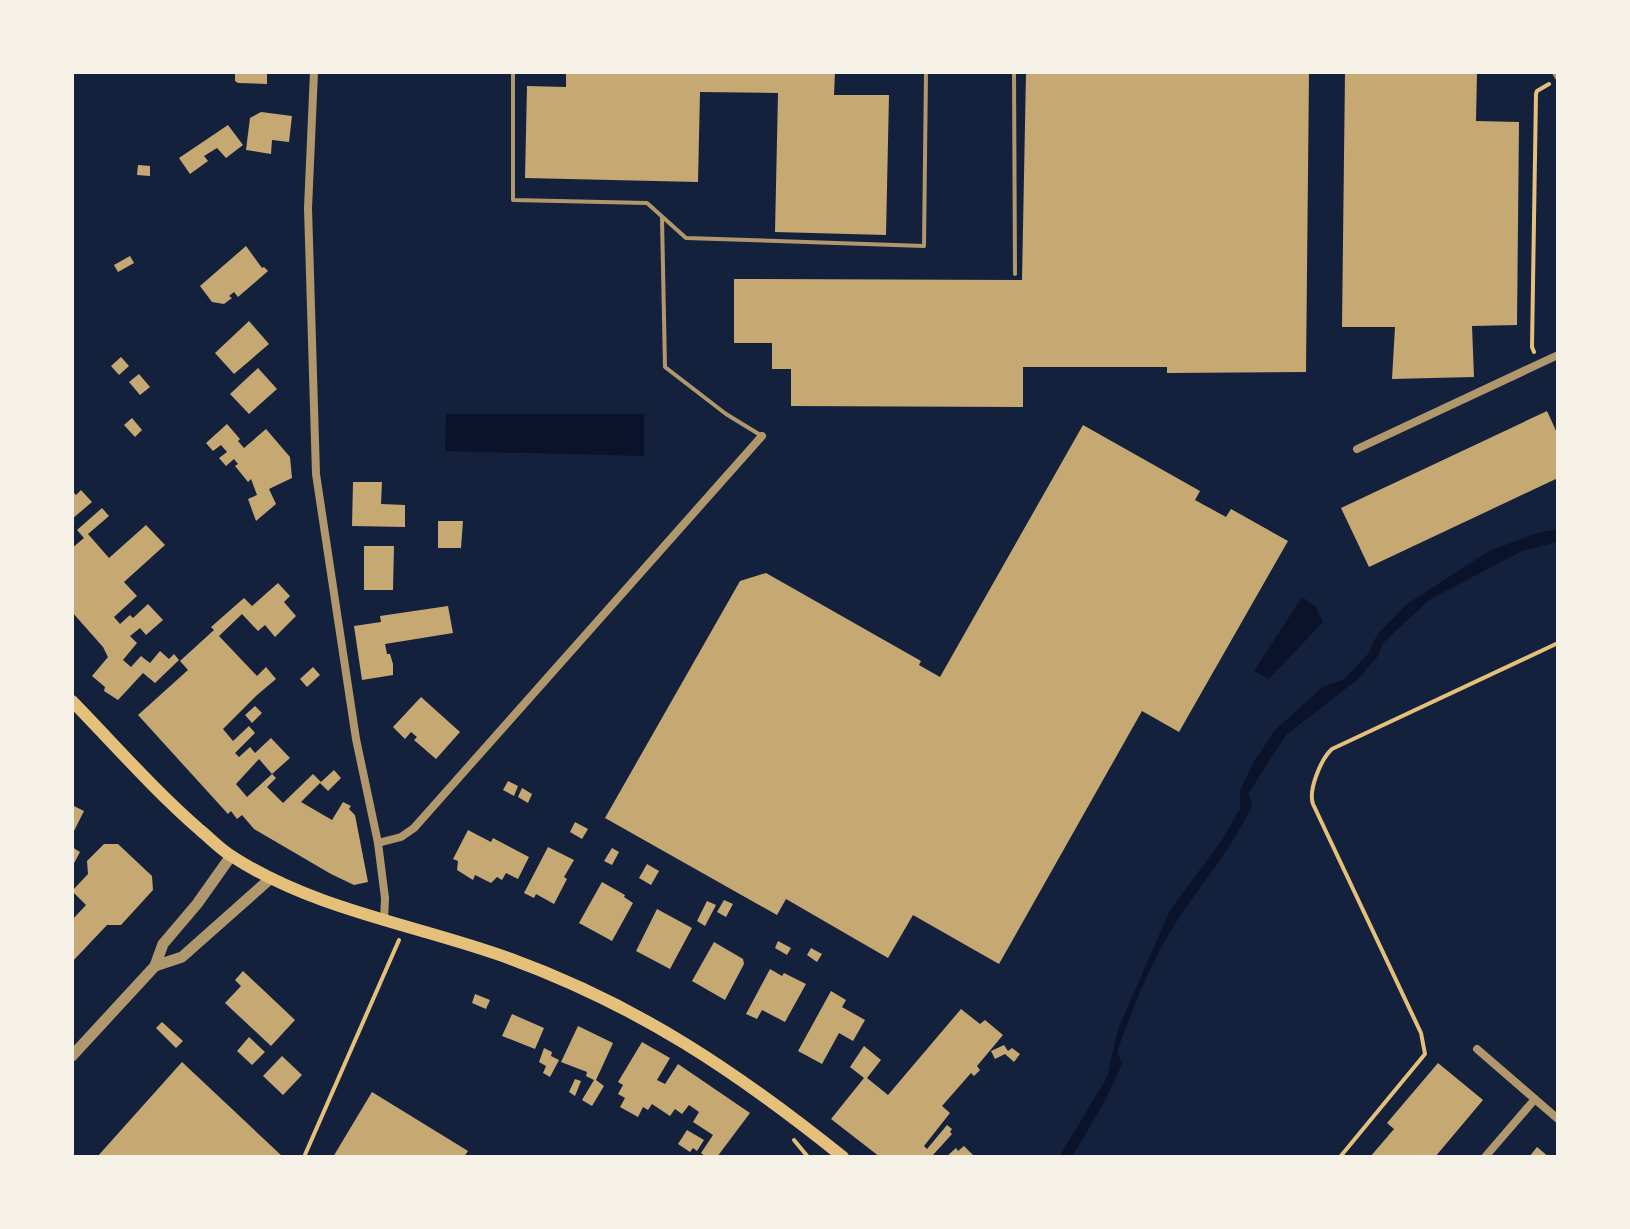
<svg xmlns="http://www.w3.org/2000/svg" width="1630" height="1229" font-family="'Open Sans',sans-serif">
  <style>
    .water { fill: #0b132b }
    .building { fill: #c6a872 }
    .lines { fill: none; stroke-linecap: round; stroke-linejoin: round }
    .path { stroke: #e5c07b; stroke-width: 4 }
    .service { stroke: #b1986c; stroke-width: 4 }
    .minor { stroke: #b1986c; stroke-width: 8 }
    .tertiary { stroke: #b1986c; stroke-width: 11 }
    .secondary { stroke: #e5c07b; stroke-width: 12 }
  </style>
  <rect width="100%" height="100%" fill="#14213d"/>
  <g class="water">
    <polygon points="446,414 644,414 644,456 445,451"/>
    <path d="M1558,529V542L1522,551L1429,600L1383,643L1378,656L1357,680L1286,735L1248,794L1252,805C1232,851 1198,886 1172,929C1149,967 1132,1010 1117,1052L1122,1064L1106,1099L1072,1157H1059L1107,1077L1118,1029L1170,910L1222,840L1240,809V791L1253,763L1275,730L1323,687L1344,679L1368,654L1377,635L1407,604L1489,551L1537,533Z"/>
    <polygon points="1302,597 1316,607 1323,622 1269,679 1254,671"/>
  </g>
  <g class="building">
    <polygon points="235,72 267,72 267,84 238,83 235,81"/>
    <polygon points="566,72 835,72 834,95 889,95 886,235 775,232 778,93 700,92 698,182 525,178 527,86 566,87"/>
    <polygon points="1026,72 1309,72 1306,372 1167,373 1167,367 1023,367 1023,407 791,406 791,369 772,369 772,343 734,343 734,279 1022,280"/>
    <polygon points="1345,72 1477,72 1476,121 1519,122 1517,325 1472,326 1474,377 1392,379 1395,327 1342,327"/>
    <polygon points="261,112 292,116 289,142 272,140 271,154 246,150 250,118"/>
    <polygon points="228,125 243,145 226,158 217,148 204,156 208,161 190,174 179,158"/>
    <polygon points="138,165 150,166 150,176 137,175"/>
    <polygon points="246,246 262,268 264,267 268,271 238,297 234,292 229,296 232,298 224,304 212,302 200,286"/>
    <polygon points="130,256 134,263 118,272 114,265"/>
    <polygon points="249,321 269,344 234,374 215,353"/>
    <polygon points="121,357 129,366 119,375 111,366"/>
    <polygon points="258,368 277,389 249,414 230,394"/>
    <polygon points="139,374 150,387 140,395 129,382"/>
    <polygon points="1547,411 1558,435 1558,478 1369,567 1341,508"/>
    <polygon points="132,418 142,430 135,437 124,425"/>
    <polygon points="227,424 240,439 238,441 244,448 266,429 290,457 292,478 269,489 276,504 256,521 248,499 257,495 251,479 248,482 235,466 238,464 234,459 226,466 219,458 227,452 221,445 213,451 206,443"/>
    <polygon points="1083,425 1200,491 1195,500 1226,517 1231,509 1288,541 1179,732 1142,711 999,964 913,915 888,958 786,899 777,915 605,818 740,581 766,573 921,661 919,665 940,677"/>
    <polygon points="353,482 382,482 381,504 405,505 405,527 352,526"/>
    <polygon points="81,490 92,502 72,519 72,491 76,495"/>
    <polygon points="102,508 109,516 88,534 109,558 146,525 165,545 124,582 137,596 114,617 120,624 130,615 133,618 148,604 163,620 146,635 140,628 130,636 137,643 123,660 131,667 141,656 150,663 160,651 169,659 174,654 179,660 155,683 143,673 118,700 104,691 105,687 92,676 108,657 103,647 72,612 72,548 84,538 77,530"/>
    <polygon points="438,521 463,521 461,548 438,548"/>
    <polygon points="364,546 394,546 393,590 364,590"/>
    <polygon points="278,583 290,596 284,602 296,616 275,637 265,625 258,631 242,614 219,636 257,676 266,667 276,679 257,695 223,729 233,741 249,726 255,733 235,753 239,757 250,747 255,753 271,738 290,758 272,774 259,759 236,784 247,797 272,774 276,778 267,787 283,803 313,774 321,782 334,770 341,778 328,791 320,783 301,802 332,820 343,802 351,806 349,809 355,815 368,882 354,885 331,874 254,829 242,815 237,819 231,811 228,814 138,715 188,670 180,661 214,630 211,627 244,598 252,606"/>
    <polygon points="448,606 453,633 385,644 387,654 390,654 393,664 393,675 362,680 354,626 381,622 380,616"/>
    <polygon points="313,667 320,675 307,687 300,679"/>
    <polygon points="421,697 460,732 436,759 414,740 417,737 411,732 405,739 393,727"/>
    <polygon points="255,706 262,713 252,723 245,715"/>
    <polygon points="508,781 518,786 514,796 503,790"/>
    <polygon points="522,788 532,794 528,803 518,797"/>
    <polygon points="72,805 84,811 72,835"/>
    <polygon points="575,822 588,829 582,839 570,832"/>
    <polygon points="468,830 491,842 493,838 529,857 518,879 506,873 502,880 497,877 491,883 475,875 473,880 457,870 458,861 453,859"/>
    <polygon points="104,844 118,844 152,876 153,890 121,925 107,925 72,962 72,920 86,905 72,891 88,874 87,861"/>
    <polygon points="72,847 80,852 72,867"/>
    <polygon points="548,847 574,860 564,877 567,879 554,904 536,894 534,898 524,893"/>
    <polygon points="612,848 619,852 612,865 604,861"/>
    <polygon points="647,864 659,871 651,885 639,878"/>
    <polygon points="602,882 625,895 624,897 633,903 612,941 579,923"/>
    <polygon points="724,900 733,904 726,917 717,912"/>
    <polygon points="707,901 716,905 705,926 697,921"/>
    <polygon points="657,909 692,928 670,969 636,951"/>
    <polygon points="778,941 791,948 787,955 775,948"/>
    <polygon points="714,942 743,959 744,964 725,1000 692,981"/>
    <polygon points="811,948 822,954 817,962 807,955"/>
    <polygon points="770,969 782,976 784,973 806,984 785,1022 762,1010 757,1019 746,1014"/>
    <polygon points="243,971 295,1020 271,1046 225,1003 241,986 235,980"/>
    <polygon points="831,991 846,1000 842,1007 865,1020 853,1041 839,1033 822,1064 798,1051"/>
    <polygon points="475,994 490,1000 486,1009 472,1003"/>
    <polygon points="961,1009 980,1024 985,1020 1003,1035 977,1066 980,1070 974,1076 971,1073 942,1106 950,1113 924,1146 927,1149 947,1125 952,1129 950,1132 952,1134 933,1155 936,1157 880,1157 831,1119 864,1078 850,1067 864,1046 881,1060 867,1078 888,1095"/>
    <polygon points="512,1014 544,1028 535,1049 502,1036"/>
    <polygon points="162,1022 183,1041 176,1048 156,1028"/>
    <polygon points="578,1026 613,1043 596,1080 604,1086 592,1106 582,1100 594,1080 586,1076 587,1072 561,1062"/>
    <polygon points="249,1037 265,1052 252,1065 237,1051"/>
    <polygon points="642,1042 670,1058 657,1080 665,1084 678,1064 750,1113 717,1157 706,1157 701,1153 713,1135 693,1122 699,1112 689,1105 682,1114 675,1109 670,1116 652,1104 648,1110 643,1107 638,1117 620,1107 625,1098 618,1094 623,1085 618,1082"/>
    <polygon points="1004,1045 1008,1051 1012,1048 1020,1054 1014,1062 1005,1054 995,1059 991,1051"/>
    <polygon points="544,1048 552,1052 551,1056 559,1060 550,1077 543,1073 546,1066 539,1062"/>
    <polygon points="282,1056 302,1075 283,1095 263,1076"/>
    <polygon points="182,1062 283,1157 97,1157"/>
    <polygon points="1438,1063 1483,1100 1435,1157 1370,1157 1394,1129 1387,1123"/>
    <polygon points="575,1079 581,1081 575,1096 569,1092"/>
    <polygon points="372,1092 468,1151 464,1157 333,1157"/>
    <polygon points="687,1130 704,1140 697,1151 693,1148 690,1152 678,1144"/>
    <polygon points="964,1146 975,1157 946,1157 956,1148 958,1151"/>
    <polygon points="1537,1147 1549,1157 1529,1157"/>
  </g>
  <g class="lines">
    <g class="path">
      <polyline points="1534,352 1532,347 1536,94 1537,91 1549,84"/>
      <polyline points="794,1140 808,1157"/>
      <polyline points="304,1157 399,940"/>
      <path d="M1340,1157L1425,1054L1421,1033L1313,804C1308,790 1321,759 1332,749L1558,643"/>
    </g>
    <g class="service">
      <polyline points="513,72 513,200 647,203 686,238 924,246 926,72"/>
      <polyline points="1014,72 1015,274"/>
      <polyline points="662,218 665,367 726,414 762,436"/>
    </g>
    <g class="minor">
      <polyline points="314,72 308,208 316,474 356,739 378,843 385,898 384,921"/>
      <polyline points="1556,72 1558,76"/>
      <polyline points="1357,449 1558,355"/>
      <polyline points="378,843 401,837 414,828 762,436"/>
      <polyline points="1477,1049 1558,1119"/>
      <polyline points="1485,1157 1535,1099"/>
    </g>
    <g class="tertiary">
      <polyline points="155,966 182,957 271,878"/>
      <polyline points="72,1056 155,966 163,944 197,904 231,856"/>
    </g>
    <path class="secondary" d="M72,701C114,744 154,790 200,830C211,839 221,850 233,857C317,911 418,925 511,959C639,1006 737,1072 843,1157"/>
  </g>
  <rect width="1630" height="1229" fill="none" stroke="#f6f1e7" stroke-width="148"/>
</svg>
